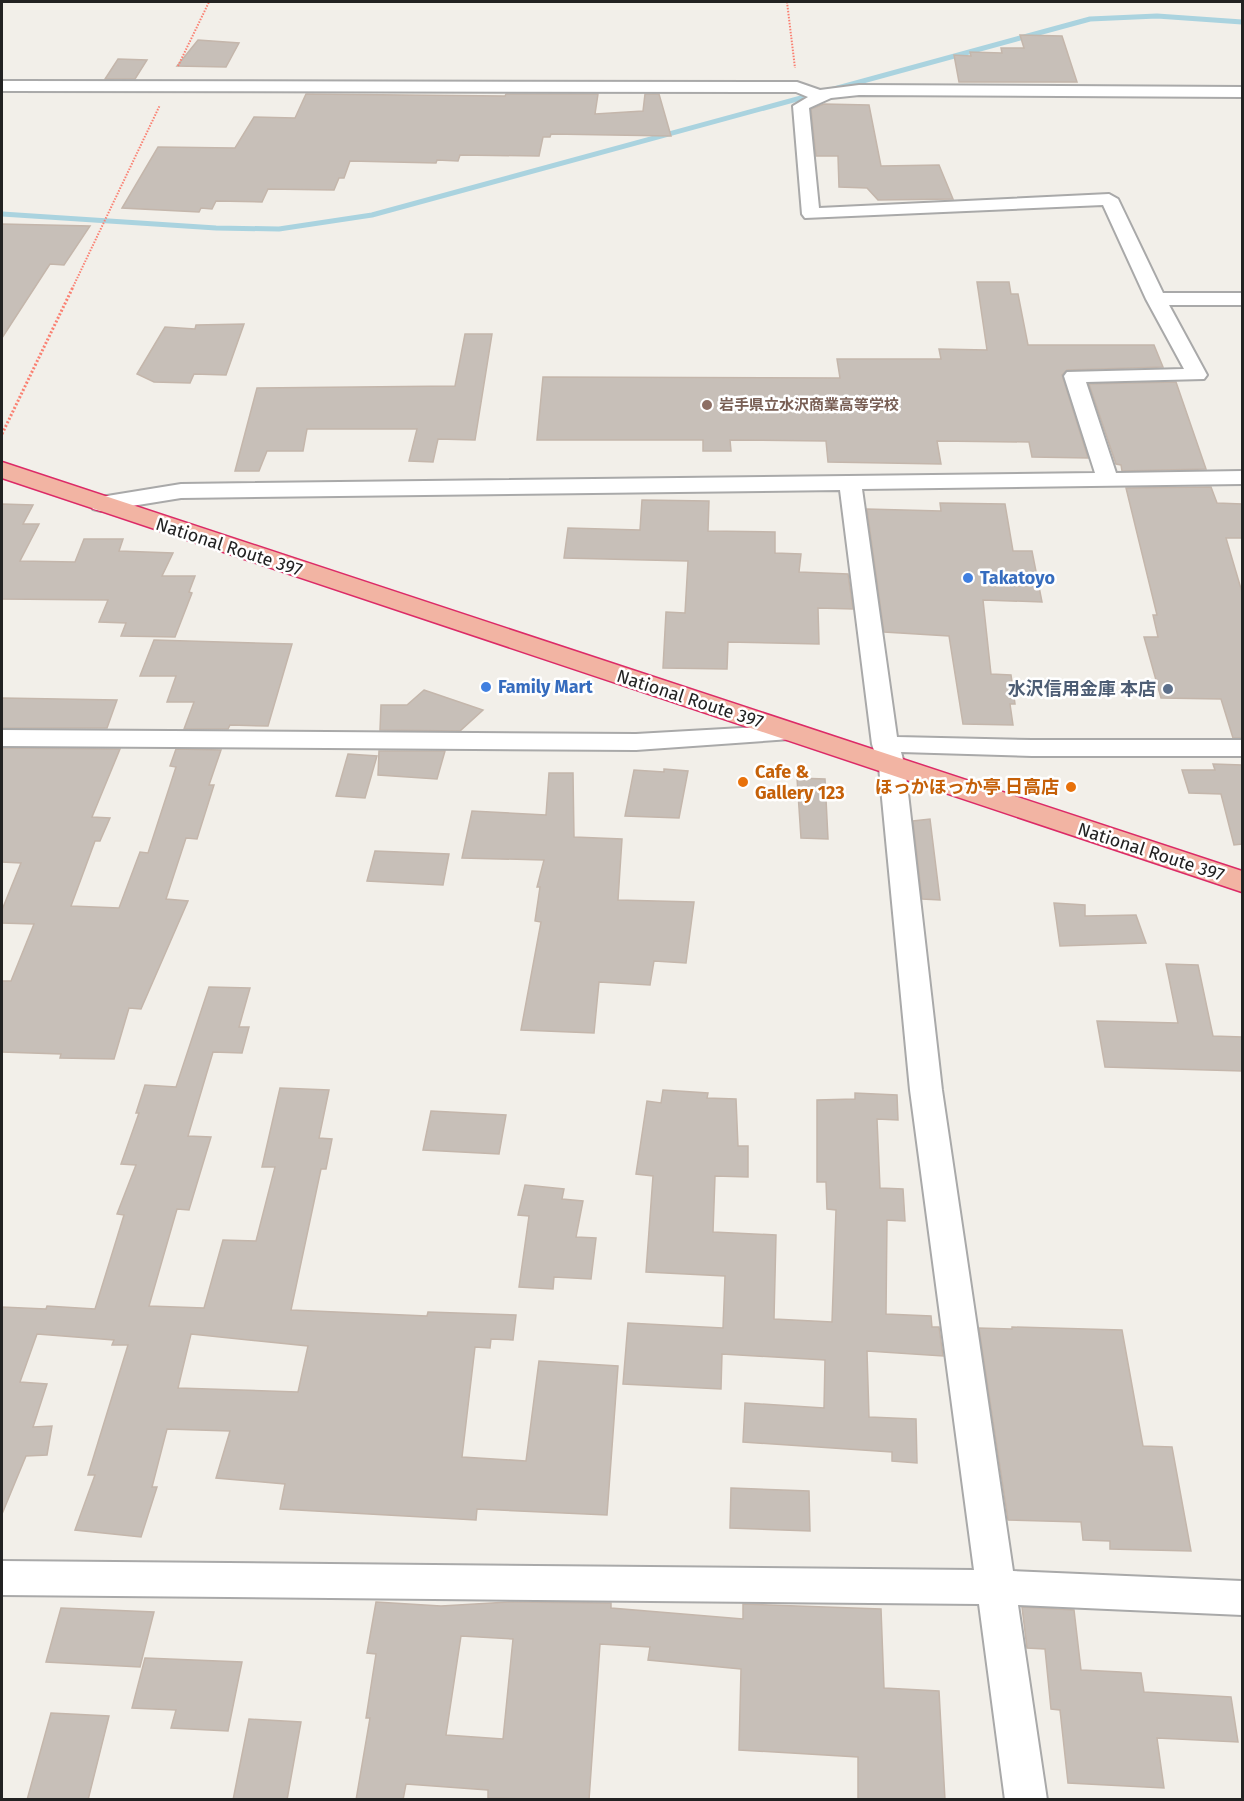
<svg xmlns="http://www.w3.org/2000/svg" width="1244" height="1801" font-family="'Fira Sans','Noto Sans JP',sans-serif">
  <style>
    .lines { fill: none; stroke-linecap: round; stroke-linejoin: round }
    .stream { stroke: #aad3df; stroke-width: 5 }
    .building { fill: #c7bfb8; stroke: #c4b6ab; stroke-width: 1.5; fill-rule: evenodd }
    .minor-casing { stroke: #a9a9a9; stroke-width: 4 }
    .trunk-casing { stroke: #dc2a67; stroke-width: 3 }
    .path-far1 { stroke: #fa8072; stroke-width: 2; stroke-dasharray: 1.5 1.5; stroke-linecap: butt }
    .path { stroke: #fa8072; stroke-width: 3; stroke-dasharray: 2 2; stroke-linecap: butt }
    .minor { fill: #fff; fill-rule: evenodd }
    .trunk { fill: #f2b4a3; fill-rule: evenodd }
    .education-dot { fill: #8d6e63; stroke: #fff; stroke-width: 2 }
    .shop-dot { fill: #3f7fe0; stroke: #fff; stroke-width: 2 }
    .service-dot { fill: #5c6f8a; stroke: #fff; stroke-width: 2 }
    .food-dot { fill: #e8710a; stroke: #fff; stroke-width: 2 }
    .labels { text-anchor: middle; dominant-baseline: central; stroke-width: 5; stroke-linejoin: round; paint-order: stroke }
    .far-education-label { font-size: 15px; font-weight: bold; fill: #785e54; stroke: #fff; text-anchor: start }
    .street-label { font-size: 18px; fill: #222; stroke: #fff }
    .shop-label { font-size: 18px; font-weight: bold; fill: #366cbe; stroke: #fff; text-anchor: start }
    .service-label { font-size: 18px; font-weight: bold; fill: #4e5e75; stroke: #fff; text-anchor: end }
    .food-label { font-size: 18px; font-weight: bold; fill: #c56008; stroke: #fff; text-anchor: start }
  </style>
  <rect width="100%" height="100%" fill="#f2efe9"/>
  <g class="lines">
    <polyline class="stream" points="2,214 216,228 279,229 372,215 1090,19 1157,16 1242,22"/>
  </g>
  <g class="building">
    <polygon points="1020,35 1062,36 1077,82 959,82 954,55 971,56 970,52 1002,53 1001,48 1024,48"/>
    <polygon points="198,40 239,43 226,67 177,66"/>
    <polygon points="118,59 147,60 135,79 105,79"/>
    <polygon points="306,94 505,96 506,94 598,94 595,114 643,111 645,94 659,94 671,136 551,134 550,137 543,137 539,156 460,155 458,161 437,160 436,163 350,161 344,178 339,178 334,190 268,189 262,202 216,201 212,209 201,208 199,212 122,208 158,147 235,148 254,117 295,118"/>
    <polygon points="824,104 869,105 881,166 939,165 953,199 878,200 867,188 839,187 838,156 816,156 811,109"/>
    <polygon points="2,224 90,226 64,265 50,264 2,338"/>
    <polygon points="977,282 1009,282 1011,294 1018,294 1028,345 1154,345 1163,367 1067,370 1062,375 1088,458 1032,457 1029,442 937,441 941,464 828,462 826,441 730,440 731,451 703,451 703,440 537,440 543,377 840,378 837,359 941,359 939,349 987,350"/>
    <polygon points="244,324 226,375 194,374 190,383 154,382 137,374 165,327 195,329 196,325"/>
    <polygon points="465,334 492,334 475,440 438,439 433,462 409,461 417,429 307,429 303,451 267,451 259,471 235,471 257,388 455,386"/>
    <polygon points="1176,382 1206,469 1122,471 1121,465 1116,464 1089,384"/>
    <polygon points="1211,487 1217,503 1242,504 1242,538 1226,538 1242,592 1242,738 1233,738 1221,699 1161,698 1144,637 1158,637 1153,615 1157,615 1126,488"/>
    <polygon points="642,500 709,501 708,531 775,532 775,553 801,554 799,572 848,574 853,609 818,608 819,644 728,642 727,669 663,668 666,612 685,613 688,561 564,558 568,528 640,530"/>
    <polygon points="940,503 1005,504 1013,551 1032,551 1042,602 983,600 991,674 1011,675 1015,704 1010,704 1013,725 963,724 949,636 884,632 867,509 941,511"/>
    <polygon points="2,504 33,505 23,524 39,524 20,561 75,562 84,539 123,539 119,551 173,553 162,576 195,576 189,592 192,593 175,637 121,636 126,623 99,622 108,600 2,599"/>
    <polygon points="154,640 292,644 268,726 230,725 228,729 184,729 194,702 167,702 176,676 140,676"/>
    <polygon points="424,690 483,710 460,731 380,730 381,705 407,705"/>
    <polygon points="2,698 117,700 107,728 2,728"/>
    <polygon points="2,748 120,749 92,817 110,818 100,841 95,841 71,906 119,908 140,852 148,853 176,767 170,766 176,749 221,750 209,785 214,785 197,839 186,838 166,899 188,901 141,1009 129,1008 114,1059 60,1058 61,1054 2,1052 2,981 11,981 34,924 2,923 2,910 21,863 2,862"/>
    <polygon points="379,751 445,751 437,779 378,775"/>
    <polygon points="348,754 377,756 365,798 336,796"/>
    <polygon points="1213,764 1242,765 1242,844 1234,845 1221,794 1189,793 1182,770 1215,770"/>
    <polygon points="664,769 688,771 679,818 625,816 634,770 664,772"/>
    <polygon points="549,773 573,773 574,837 622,839 618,900 694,902 686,963 654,961 650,985 599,982 594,1033 521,1030 541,922 535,921 540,887 537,887 544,860 462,858 472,811 546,815"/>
    <polygon points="797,778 825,779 828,839 801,838"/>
    <polygon points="930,819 940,900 922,899 913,821"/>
    <polygon points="375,851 449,854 443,885 367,881"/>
    <polygon points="1054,903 1085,905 1085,916 1136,915 1146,943 1060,946"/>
    <polygon points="1166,964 1198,965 1213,1036 1242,1037 1242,1071 1105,1067 1097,1021 1178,1023"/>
    <path d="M209,987L250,988L239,1027H249L242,1053L213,1052L188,1136L211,1137L189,1210L177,1209L149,1306L204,1308L223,1240L256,1241L275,1167H262L280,1088L329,1090L319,1138L332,1139L326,1169H321L291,1310L427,1316L428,1312L516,1315L513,1340L491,1339L490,1348L475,1347L462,1457L526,1461L539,1361L618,1366L607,1515L477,1509L476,1520L280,1509L285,1484L216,1478L230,1431L167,1429L152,1487H157L141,1537L75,1530L95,1475H88L128,1345H112L114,1340L37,1334L20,1382L47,1384L33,1427L52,1426L47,1455L26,1456L2,1514V1307L46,1309L47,1306L95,1309L124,1215L117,1214L136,1165L121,1164L139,1113H136L145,1085L176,1087ZM191,1334L308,1346L298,1392L178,1388Z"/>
    <polygon points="663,1090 708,1093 707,1098 736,1099 738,1146 748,1146 748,1177 715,1176 713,1232 776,1235 774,1319 832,1322 836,1210 827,1209 826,1182 817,1182 817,1100 855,1099 855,1093 897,1095 898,1120 877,1119 880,1188 903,1189 905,1221 887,1220 886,1314 931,1316 932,1327 939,1327 943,1356 867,1351 869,1417 916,1419 917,1463 892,1461 892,1452 743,1442 745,1403 824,1408 825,1360 722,1354 721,1389 623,1384 628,1323 723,1328 725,1276 646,1272 653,1176 636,1174 647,1101 661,1103"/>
    <polygon points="431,1111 506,1115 499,1154 423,1150"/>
    <polygon points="525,1185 564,1189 562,1199 583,1201 576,1237 596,1238 591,1279 554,1277 553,1289 519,1287 529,1216 518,1215"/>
    <polygon points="1012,1327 1122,1330 1143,1446 1172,1447 1191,1551 1110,1549 1110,1541 1083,1540 1081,1522 1008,1520 979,1328 1012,1329"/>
    <polygon points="731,1488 809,1491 810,1531 730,1528"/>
    <path d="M376,1602L441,1606L509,1602L611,1603V1608L743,1619V1604L881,1609L884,1688L939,1691L945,1800H858V1757L739,1750L741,1669L648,1660L650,1647L600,1644L589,1800L488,1798V1790L406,1784L403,1800H356L370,1718H366L376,1654L367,1653ZM461,1636L513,1639L503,1739L446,1735Z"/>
    <polygon points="1022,1607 1074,1610 1081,1670 1141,1673 1144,1692 1231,1697 1238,1742 1157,1738 1164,1788 1068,1783 1060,1710 1051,1709 1045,1649 1027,1648"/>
    <polygon points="61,1608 154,1612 140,1667 46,1662"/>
    <polygon points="145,1658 242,1662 228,1731 171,1728 176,1710 132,1708"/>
    <polygon points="51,1713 109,1716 88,1800 27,1800"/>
    <polygon points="249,1719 301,1722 287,1800 233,1800"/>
  </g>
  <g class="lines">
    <g class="minor-casing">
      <g id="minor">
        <polygon points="2,81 797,82 820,90 859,85 1242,87 1242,97 859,95 831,98 809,108 819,208 1109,194 1118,199 1163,293 1242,293 1242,305 1169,305 1207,375 1204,379 1086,382 1116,473 1242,471 1242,484 862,489 897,737 1032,740 1242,740 1242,756 1032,756 901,752 905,767 942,1090 1013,1571 1242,1581 1242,1615 1018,1605 1047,1800 1005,1800 979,1604 2,1595 2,1561 974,1570 910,1090 879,767 872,744 840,490 181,498 101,511 93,509 90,504 93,499 101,497 181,484 1095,473 1064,376 1067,372 1184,369 1146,299 1103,205 805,218 802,214 793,106 808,97 796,92 2,91"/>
        <polygon points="796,725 805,728 809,733 805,738 636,750 2,746 2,730 636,734"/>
      </g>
    </g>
    <g class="trunk-casing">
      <polygon id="trunk" points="2,462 1242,871 1242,892 2,478"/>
    </g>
    <g class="path-far1">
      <polyline points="787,2 795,68"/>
      <polyline points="178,66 209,2"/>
      <polyline points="72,289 160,105"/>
    </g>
    <polyline class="path" points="2,434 73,287"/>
    <use href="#minor" class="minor"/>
    <use href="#trunk" class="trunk"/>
  </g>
  <circle class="education-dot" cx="707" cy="405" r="6"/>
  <g class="shop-dot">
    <circle cx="968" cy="578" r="6"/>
    <circle cx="486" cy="687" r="6"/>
  </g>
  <circle class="service-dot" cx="1168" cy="689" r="6"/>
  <g class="food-dot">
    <circle cx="743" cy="782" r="6"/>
    <circle cx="1071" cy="787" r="6"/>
  </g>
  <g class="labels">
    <g class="far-education-label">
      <text x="719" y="405">岩手県立水沢商業高等学校</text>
    </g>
    <g class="street-label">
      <text transform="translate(229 547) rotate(18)">National Route 397</text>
      <text transform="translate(690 699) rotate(18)">National Route 397</text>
      <text transform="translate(1151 852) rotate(18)">National Route 397</text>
    </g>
    <g class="shop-label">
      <text x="980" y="578">Takatoyo</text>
      <text x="498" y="687">Family Mart</text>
    </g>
    <g class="service-label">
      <text x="1156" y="689">水沢信用金庫 本店</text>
    </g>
    <g class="food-label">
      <text x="755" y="772">Cafe &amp;<tspan x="755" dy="21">Gallery 123</tspan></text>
      <text x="1059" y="787" text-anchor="end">ほっかほっか亭 日高店</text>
    </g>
  </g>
  <rect width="1244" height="1801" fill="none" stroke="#222222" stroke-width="6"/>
</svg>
